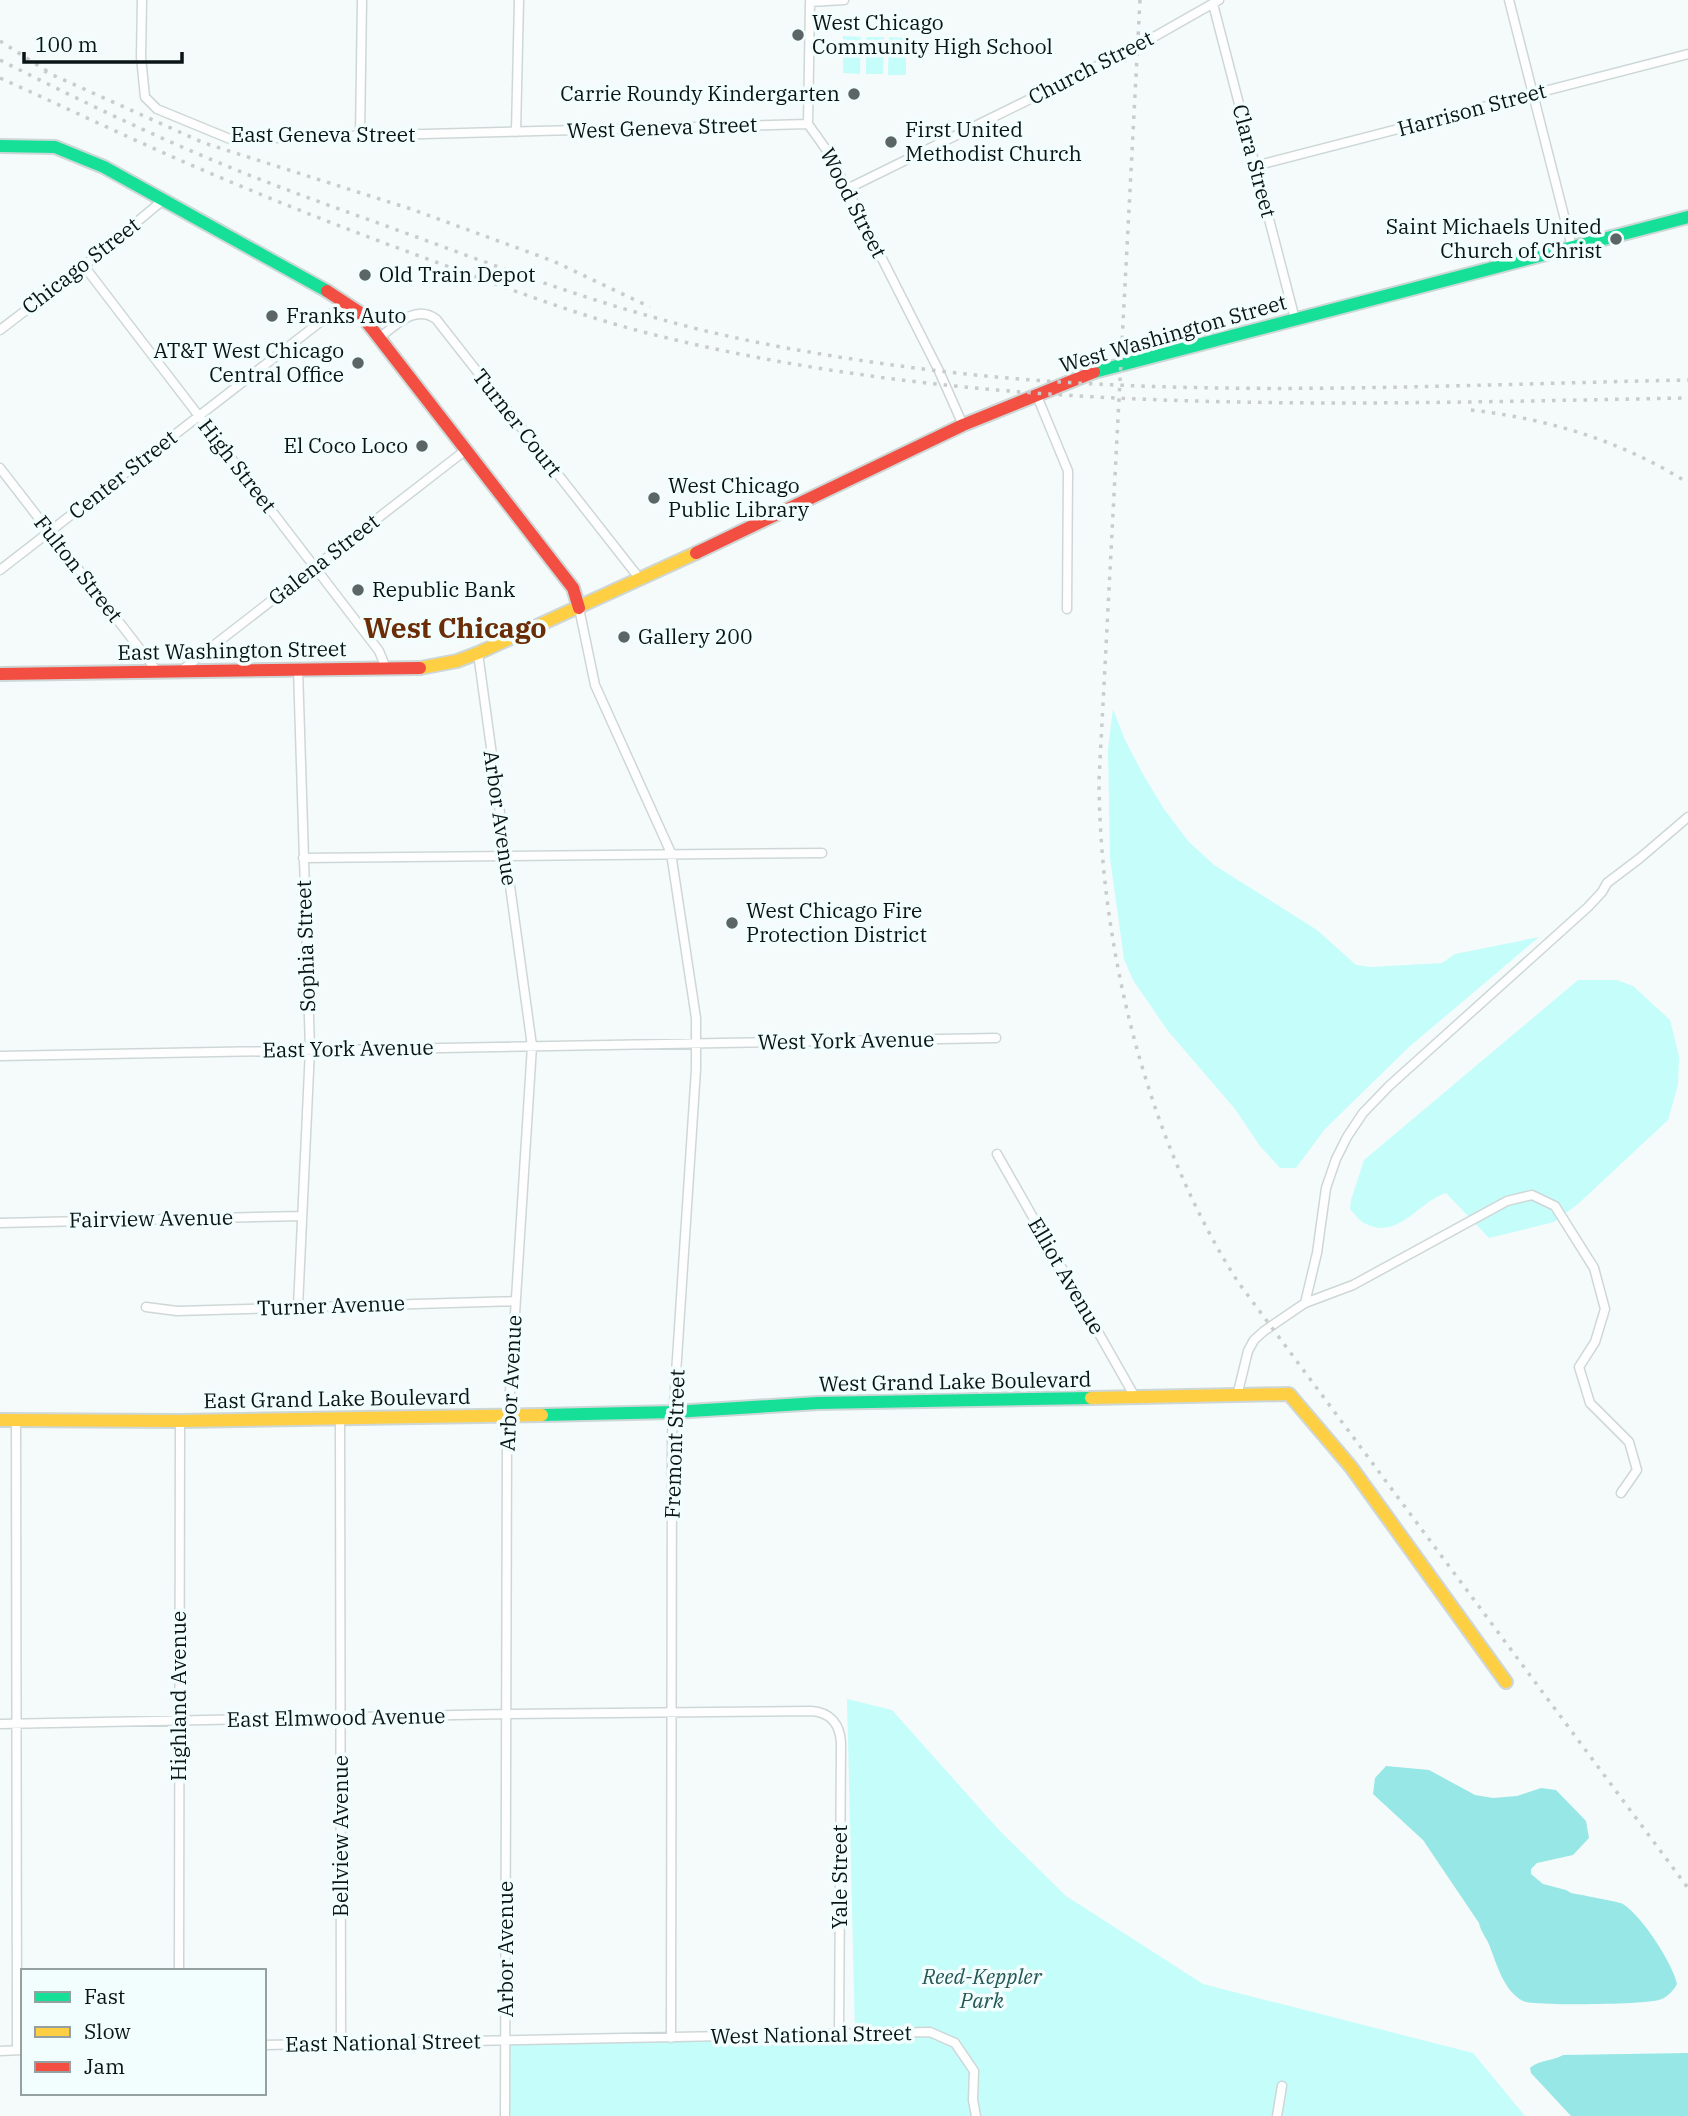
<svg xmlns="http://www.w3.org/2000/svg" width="1688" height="2116" viewBox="0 0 1688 2116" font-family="'IBM Plex Serif',serif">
  <rect width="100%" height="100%" fill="#f5fbfb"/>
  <path fill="#c4fdfa" d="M 843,36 L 861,37 L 860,74 L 843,73 Z
    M 866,37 L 884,37 L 883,74 L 866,74 Z
    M 889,37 L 906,38 L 906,75 L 888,75 Z
    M 1113,709 L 1125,740 L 1144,776 L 1164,809 L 1188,841 L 1214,865 L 1317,930 L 1356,965 L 1371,967 L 1442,963 L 1455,954 L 1539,937 L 1409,1047 L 1325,1129 L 1296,1168 L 1280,1168 L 1260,1146 L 1235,1109 L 1168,1031 L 1133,980 L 1124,959 L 1110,858 L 1108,749 Z
    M 1578,980 L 1617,980 L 1633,986 L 1670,1020 L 1679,1056 L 1678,1085 L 1668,1120 L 1578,1204 L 1554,1222 L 1489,1238 L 1446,1193 C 1418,1202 1399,1240 1366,1224 C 1360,1222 1355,1214 1350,1209 L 1351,1200 L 1364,1160 Z
    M 847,1699 L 892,1710 L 999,1830 L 1066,1896 L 1203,1984 L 1473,2053 L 1525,2116 L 506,2116 L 506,2040 L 855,2034 Z"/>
  <path fill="#96e7e5" d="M 1386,1766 L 1429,1770 L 1475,1795 L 1493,1798 L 1517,1796 L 1541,1788 L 1556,1790 L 1586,1821 L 1589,1838 L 1573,1855 L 1537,1863 L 1531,1869 L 1531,1874 L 1543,1884 L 1566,1890 L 1571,1893 C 1576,1894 1620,1902 1623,1904 C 1642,1916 1673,1964 1677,1984 C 1674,1990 1668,1996 1662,1999 C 1650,2005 1533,2006 1523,2001 C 1504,1991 1497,1965 1490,1947 C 1487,1938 1481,1933 1479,1923 L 1423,1840 L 1373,1794 L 1375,1778 Z
    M 1688,2053 L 1688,2116 L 1571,2116 L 1531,2073 L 1530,2068 C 1538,2060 1553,2061 1563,2055 Z"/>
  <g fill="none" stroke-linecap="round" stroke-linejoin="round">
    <defs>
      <path id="street" d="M 142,0 L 141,57 L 145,97 L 157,109 L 230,139 L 808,124
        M 844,0 L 810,2 L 808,124 L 828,152 L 939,371 L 963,425
        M 1509,0 L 1572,247
        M 1213,4 L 1295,319
        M 516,132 L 519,0
        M 360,136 L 362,0
        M 1255,166 L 1688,54
        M 847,189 L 1138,46 L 1219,0
        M 84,266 L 379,651 L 386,668
        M 0,330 L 84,266 L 162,201
        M 379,338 C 396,325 415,304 436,319 L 640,579
        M 1037,396 L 1068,471 L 1067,609
        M 0,468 L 157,671
        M 0,570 L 346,302
        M 579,608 L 595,685 L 671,853 L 696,1018 L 696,1069 L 672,1435 L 671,2038
        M 478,653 L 532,1046 L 507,1440 L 505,2116
        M 298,669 L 310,1049 L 298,1307
        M 182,670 L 467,449
        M 303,858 L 822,853
        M 0,1056 L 996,1038
        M 997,1154 L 1135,1397
        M 0,1223 L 302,1216
        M 1305,1303 L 1317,1253 L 1326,1188 L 1336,1159 L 1347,1137 L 1363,1113 L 1389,1086 L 1588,907 L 1602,892 L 1607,883 L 1640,858 L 1688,817
        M 146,1307 L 177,1311 L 515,1301
        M 1237,1396 L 1248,1351 L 1254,1340 L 1264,1331 L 1305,1303 L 1353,1285 L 1507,1201 L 1532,1195 L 1555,1206 L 1594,1268 L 1605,1309 L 1595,1342 L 1579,1367 L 1590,1403 L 1629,1442 L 1637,1470 L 1621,1493
        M 340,1418 L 341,2044
        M 16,1420 L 17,2050
        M 0,1724 L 507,1714 L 811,1711 C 830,1712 840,1724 841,1743 L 839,2035
        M 179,1971 L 180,1421
        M 264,2045 L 930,2032 L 955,2043 L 974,2071 L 973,2100 L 976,2116
        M 0,2051 L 23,2050
        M 1277,2116 L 1282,2086"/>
      <path id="fast" d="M 0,146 L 55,147 L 104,167 L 327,291
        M 1094,372 L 1688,217
        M 542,1415 L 674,1412 L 818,1403 L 1091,1398"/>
      <path id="slow" d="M 420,668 L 457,661 L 478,653 L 696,553
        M 1091,1398 L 1289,1394 L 1351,1467 L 1506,1682
        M 0,1420 L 180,1421 L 542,1415"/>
      <path id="jam" d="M 327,291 L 359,312 L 573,588 L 579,608
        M 696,553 L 963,425 L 1094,372
        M 0,674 L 420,668"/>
    </defs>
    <use href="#street" stroke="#ced7d7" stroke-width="11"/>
    <use href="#fast" stroke="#ced7d7" stroke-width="16"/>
    <use href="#slow" stroke="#ced7d7" stroke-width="16"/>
    <use href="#jam" stroke="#ced7d7" stroke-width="16"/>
    <use href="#street" stroke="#fefefe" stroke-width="8"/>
    <use href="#fast" stroke="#16e098" stroke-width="12"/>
    <use href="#slow" stroke="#ffcf43" stroke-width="12"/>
    <use href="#jam" stroke="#f24e42" stroke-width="12"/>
    <path stroke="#cacccc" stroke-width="3.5" stroke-dasharray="3.5 7" stroke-linecap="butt" d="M 1140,0 L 1099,780 C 1100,948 1147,1140 1238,1282 L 1688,1888
      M 0,41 L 53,75
      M 0,60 C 73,97 147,133 222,164 C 284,190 348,212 411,235 C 493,265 575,296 660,319 C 738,341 820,355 900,366 C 1161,402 1426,385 1688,380
      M 44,71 L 204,143 L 411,209 L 553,261 L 650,307
      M 0,78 C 82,115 164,155 248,189 C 312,216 378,241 444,265 C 512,290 580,316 651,334 C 990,419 1342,404 1688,398
      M 1471,410 C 1549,419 1622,441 1688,483"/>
  </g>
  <g fill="#5c6565" stroke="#f2fefd" stroke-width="2.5">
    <circle cx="798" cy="35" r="7"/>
    <circle cx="854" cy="94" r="7"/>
    <circle cx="891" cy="142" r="7"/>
    <circle cx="1616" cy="239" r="7"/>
    <circle cx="365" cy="275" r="7"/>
    <circle cx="272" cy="316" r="7"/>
    <circle cx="358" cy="363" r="7"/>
    <circle cx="422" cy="446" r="7"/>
    <circle cx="654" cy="498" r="7"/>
    <circle cx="358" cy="590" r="7"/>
    <circle cx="624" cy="637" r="7"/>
    <circle cx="732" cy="923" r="7"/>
  </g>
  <g text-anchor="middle" stroke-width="7" stroke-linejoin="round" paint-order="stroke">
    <g font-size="21" fill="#091414" stroke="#f2fefd" text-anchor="start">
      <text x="812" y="30">West Chicago<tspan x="812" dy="24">Community High School</tspan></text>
      <text x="840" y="101" text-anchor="end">Carrie Roundy Kindergarten</text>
      <text x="905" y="137">First United<tspan x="905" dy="24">Methodist Church</tspan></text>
      <text x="1602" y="234" text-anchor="end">Saint Michaels United<tspan x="1602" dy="24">Church of Christ</tspan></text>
      <text x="379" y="282">Old Train Depot</text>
      <text x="286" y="323">Franks Auto</text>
      <text x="344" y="358" text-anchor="end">AT&amp;T West Chicago<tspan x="344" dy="24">Central Office</tspan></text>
      <text x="408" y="453" text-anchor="end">El Coco Loco</text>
      <text x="668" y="493">West Chicago<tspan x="668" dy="24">Public Library</tspan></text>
      <text x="372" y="597">Republic Bank</text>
      <text x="638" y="644">Gallery 200</text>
      <text x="746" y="918">West Chicago Fire<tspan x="746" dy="24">Protection District</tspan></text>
    </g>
    <g font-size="21" fill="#091414" stroke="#f2fefd">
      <text transform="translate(1091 68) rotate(-27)" y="7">Church Street</text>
      <text transform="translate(1472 110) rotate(-15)" y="7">Harrison Street</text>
      <text transform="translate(662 128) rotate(-2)" y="7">West Geneva Street</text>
      <text x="323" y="142">East Geneva Street</text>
      <text transform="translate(1254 161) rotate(75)" y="7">Clara Street</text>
      <text transform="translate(853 203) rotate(63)" y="7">Wood Street</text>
      <text transform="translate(81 266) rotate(-38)" y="7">Chicago Street</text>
      <text transform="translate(1173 334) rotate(-16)" y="7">West Washington Street</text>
      <text transform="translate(517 423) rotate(52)" y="7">Turner Court</text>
      <text transform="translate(237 466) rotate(52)" y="7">High Street</text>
      <text transform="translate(123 475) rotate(-38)" y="7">Center Street</text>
      <text transform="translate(324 560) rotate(-38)" y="7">Galena Street</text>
      <text transform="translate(78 569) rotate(52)" y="7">Fulton Street</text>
      <text transform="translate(232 651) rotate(-1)" y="7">East Washington Street</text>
      <text transform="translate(500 818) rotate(82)" y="7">Arbor Avenue</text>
      <text transform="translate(306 946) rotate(-92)" y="7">Sophia Street</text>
      <text transform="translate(846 1041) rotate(-1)" y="7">West York Avenue</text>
      <text transform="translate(348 1049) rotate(-1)" y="7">East York Avenue</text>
      <text transform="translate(151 1219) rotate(-1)" y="7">Fairview Avenue</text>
      <text transform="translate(1066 1276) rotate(60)" y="7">Elliot Avenue</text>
      <text transform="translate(331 1306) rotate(-2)" y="7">Turner Avenue</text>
      <text transform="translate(955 1382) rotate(-1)" y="7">West Grand Lake Boulevard</text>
      <text transform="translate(511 1383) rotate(-87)" y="7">Arbor Avenue</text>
      <text transform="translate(337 1399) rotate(-1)" y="7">East Grand Lake Boulevard</text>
      <text transform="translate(675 1444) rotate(-88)" y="7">Fremont Street</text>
      <text transform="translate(179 1696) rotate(-90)" y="7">Highland Avenue</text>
      <text transform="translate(336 1718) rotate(-1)" y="7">East Elmwood Avenue</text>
      <text transform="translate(341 1836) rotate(-90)" y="7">Bellview Avenue</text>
      <text transform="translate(840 1877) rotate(-90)" y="7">Yale Street</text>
      <text transform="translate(506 1949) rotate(-90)" y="7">Arbor Avenue</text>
      <text transform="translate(811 2035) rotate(-1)" y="7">West National Street</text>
      <text transform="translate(383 2043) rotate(-1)" y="7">East National Street</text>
    </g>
    <g font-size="21" font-style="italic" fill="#245654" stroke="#f2fefd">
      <text x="982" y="1984">Reed-Keppler<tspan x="982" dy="24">Park</tspan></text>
    </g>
    <g font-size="28" font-weight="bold" fill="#6b2d07" stroke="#f2fefd">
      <text x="455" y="638">West Chicago</text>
    </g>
  </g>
  <rect x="21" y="1969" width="245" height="126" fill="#f2fefd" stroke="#95a0a0" stroke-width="2"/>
  <rect x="35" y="1992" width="35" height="10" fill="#16e098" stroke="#95a0a0" stroke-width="2"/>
  <text x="84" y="2004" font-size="21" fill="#091414">Fast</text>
  <rect x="35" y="2027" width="35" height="10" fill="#ffcf43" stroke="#95a0a0" stroke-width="2"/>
  <text x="84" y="2039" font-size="21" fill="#091414">Slow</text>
  <rect x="35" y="2062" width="35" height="10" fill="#f24e42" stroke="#95a0a0" stroke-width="2"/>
  <text x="84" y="2074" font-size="21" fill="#091414">Jam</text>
  <path d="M24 52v10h158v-10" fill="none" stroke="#091414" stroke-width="3.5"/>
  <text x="35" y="52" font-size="21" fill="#091414" stroke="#f2fefd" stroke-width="5" paint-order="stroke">100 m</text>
</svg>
